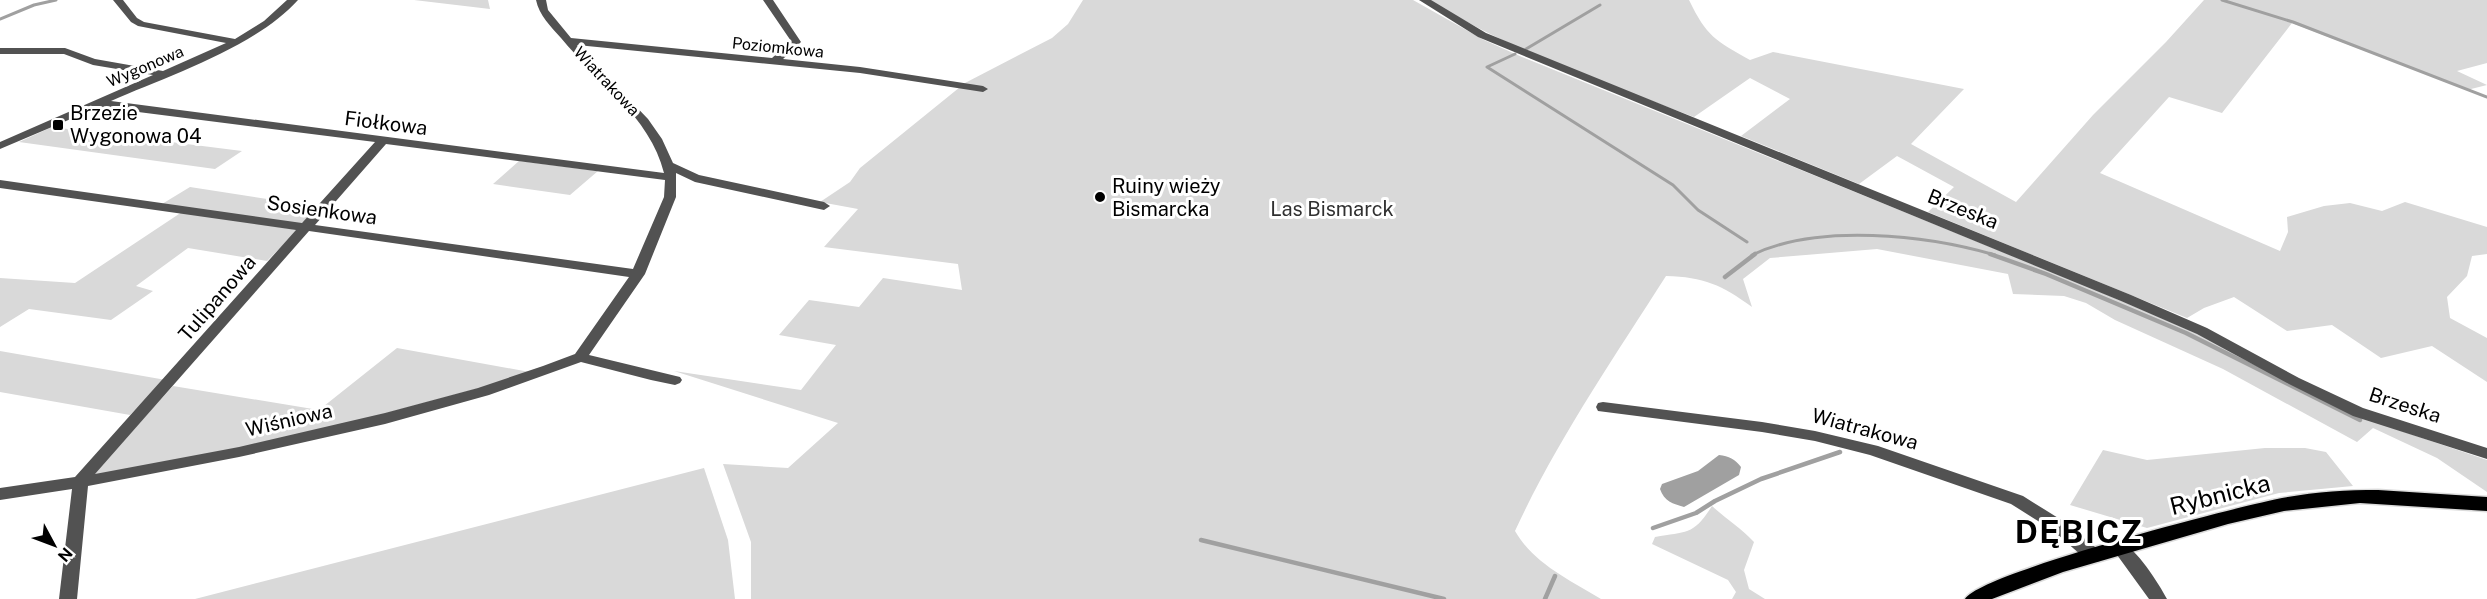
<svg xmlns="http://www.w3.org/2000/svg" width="2487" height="599" viewBox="0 0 2487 599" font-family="'Public Sans',sans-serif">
  <rect width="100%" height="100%" fill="#fff"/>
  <path fill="#d9d9d9" d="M 414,0 L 488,0 L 490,9 Z
    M 1083,0 L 1413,0 L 1484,40 L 1522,57 L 2084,285 L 2201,335 L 2278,379 L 2360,417 L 2487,460 L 2487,492 L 2437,458 L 2373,428 L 2357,442 L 2223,369 L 2115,320 L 2086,303 L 2064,296 L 2013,294 L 2008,274 L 1877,249 L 1770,258 L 1743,279 L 1752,307 C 1722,285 1704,277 1666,276 C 1613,359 1556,442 1515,531 C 1534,564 1570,580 1601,599 L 751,599 L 751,542 L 723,464 L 788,468 L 838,423 L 674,371 L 801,390 L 836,345 L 779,335 L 809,300 L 859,307 L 883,278 L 962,290 L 958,264 L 824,247 L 858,209 L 820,202 L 850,182 L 860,168 L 965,83 L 1052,38 L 1068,24 Z
    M 1430,0 L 1689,0 C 1707,37 1715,40 1750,60 L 1773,52 L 1964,89 L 1911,144 L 2016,202 L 2093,115 L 2166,42 L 2204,0 L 2487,0 L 2487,63 L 2457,71 L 2487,85 L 2467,90 L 2292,23 L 2222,113 L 2169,97 L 2100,173 L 2280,251 L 2288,232 L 2287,217 L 2324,206 L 2350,203 L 2382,211 L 2405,202 L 2487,227 L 2487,254 L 2472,256 L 2467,276 L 2447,297 L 2450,318 L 2487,338 L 2487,382 L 2432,346 L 2381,358 L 2332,325 L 2287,331 L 2234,297 L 2204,308 L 2187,318 L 1928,212 L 1954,187 L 1897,156 L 1859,184 L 1741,136 L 1790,99 L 1750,78 L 1694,117 C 1605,82 1511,52 1430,0 Z
    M 52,127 L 242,151 L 215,169 L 19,142 Z
    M 519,161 L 598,171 L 570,195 L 493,184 Z
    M 190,187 L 319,207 L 301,224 L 162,204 Z
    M 182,212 L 298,230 L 267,261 L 188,248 L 136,286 L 153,291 L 111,320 L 29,309 L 0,327 L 0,278 L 75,283 Z
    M 397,348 L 535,373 L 290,439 L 90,477 L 173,386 L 319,410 Z
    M 0,351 L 166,380 L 130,415 L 0,392 Z
    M 2265,448 L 2305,448 L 2326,452 L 2353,486 L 2279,493 L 2147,528 L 2070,505 L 2103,450 L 2147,460 Z
    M 704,468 L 728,540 L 735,599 L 195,599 Z
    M 1712,506 C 1726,519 1741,528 1754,542 L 1744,570 L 1749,589 L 1765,599 L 1732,599 L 1736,592 L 1728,580 L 1652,544 L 1655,537 C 1687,531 1693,536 1712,506 Z"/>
  <path fill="#a0a0a0" d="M 1719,455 C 1729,456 1735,459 1741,467 L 1739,475 L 1684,507 C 1673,504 1664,501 1660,489 L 1662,484 L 1698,471 Z"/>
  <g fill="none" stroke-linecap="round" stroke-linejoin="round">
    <path stroke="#a0a0a0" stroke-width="3" d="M 2222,0 L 2293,22 L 2487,97
      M 0,19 L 34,5 L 56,0
      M 1526,49 L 1600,5
      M 1515,54 L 1487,67 L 1673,185 L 1698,210 L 1747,242
      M 1752,255 C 1818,223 1927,235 1995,255"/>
    <path stroke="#a0a0a0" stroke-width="4.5" d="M 1990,254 L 2046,274 L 2186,333 L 2360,420
      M 1725,277 L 1755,254
      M 1653,528 L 1696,513 L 1715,501 L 1761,479 L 1840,452
      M 1201,540 L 1444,599
      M 1545,599 L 1555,576"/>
    <defs>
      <path id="major" d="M 2378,490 L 2487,497 L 2487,511 L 2360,503 L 2284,511 L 2228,524 L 2063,572 L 1992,599 L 1965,599 C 1979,573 2240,506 2282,498 C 2314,492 2346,490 2378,490 Z"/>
    </defs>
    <use href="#major" stroke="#dbdbdb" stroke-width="3"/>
    <path fill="#525252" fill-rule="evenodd" d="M 113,0 L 123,0 L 137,18 L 144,22 L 235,39 L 264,21 L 287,0 L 298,0 C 256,47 168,76 111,101 L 664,173 C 650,116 596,81 561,38 C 551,27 539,15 536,0 L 546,0 L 548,10 L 571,38 L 772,58 L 791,41 L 763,0 L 773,0 L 801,42 L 783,59 L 860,67 L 983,86 L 988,89 L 983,92 L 860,73 L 577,45 L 648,119 L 662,139 L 673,163 L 699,175 L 824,202 L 830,206 L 824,210 L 695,182 L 676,173 L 676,197 L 645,274 L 589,355 L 680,377 L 682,380 L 680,383 L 675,385 L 651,380 L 581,362 L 489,395 L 385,424 L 239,457 L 88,486 L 77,599 L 59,599 L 72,489 L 0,500 L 0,488 L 75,477 L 296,230 L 0,188 L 0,180 L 302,223 L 375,142 L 99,107 L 0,149 L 0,142 L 153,75 L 93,65 L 64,54 L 0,54 L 0,48 L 65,48 L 95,59 L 163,71 L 226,43 L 138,26 L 131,22 ZM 386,144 L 665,180 L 664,197 L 633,269 L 315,225 ZM 309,231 L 629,277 L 575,354 L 543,366 L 478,388 L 385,413 L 239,447 L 95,474 Z
      M 1419,0 L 1431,0 L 1486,33 L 2131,295 L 2207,328 L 2299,378 L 2363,408 L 2487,448 L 2487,459 L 2353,416 L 2289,384 L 2197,334 L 2121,301 L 1478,37 Z
      M 1603,402 L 1762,422 L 1815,431 L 1878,446 L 2023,496 L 2063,521 L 2100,551 L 2102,556 L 2100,561 L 2094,562 L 2088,561 L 2051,529 L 2011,504 L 1870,455 L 1815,441 L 1762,432 L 1598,411 L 1596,407 L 1598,403 Z
      M 2120,542 C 2136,547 2159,584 2167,599 L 2149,599 L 2112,548 L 2114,544 Z"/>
    <use href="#major" fill="#000" fill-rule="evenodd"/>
  </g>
  <g fill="#000" stroke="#fff" stroke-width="2">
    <rect x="52" y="119" width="12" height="12" rx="3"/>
    <circle cx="1100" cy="197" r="6"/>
  </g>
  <g text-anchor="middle" stroke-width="6" stroke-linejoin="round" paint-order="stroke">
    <g font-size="16" fill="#000" stroke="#fff">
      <text transform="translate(778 47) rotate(6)" y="6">Poziomkowa</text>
      <text transform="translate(145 66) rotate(-23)" y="6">Wygonowa</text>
      <text transform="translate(607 81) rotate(47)" y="6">Wiatrakowa</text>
    </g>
    <g font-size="20" fill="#000" stroke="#fff" text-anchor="start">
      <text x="70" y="120">Brzezie<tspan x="70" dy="23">Wygonowa 04</tspan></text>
      <text x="1112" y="193">Ruiny wieży<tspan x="1112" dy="23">Bismarcka</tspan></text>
    </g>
    <g font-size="20" fill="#000" stroke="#fff">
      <text transform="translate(386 123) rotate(7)" y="7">Fiołkowa</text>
      <text transform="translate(1963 209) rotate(22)" y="7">Brzeska</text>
      <text transform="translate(322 210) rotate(8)" y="7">Sosienkowa</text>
      <text transform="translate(217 298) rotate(-49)" y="7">Tulipanowa</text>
      <text transform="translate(2405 405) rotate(18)" y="7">Brzeska</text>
      <text transform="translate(289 420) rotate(-13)" y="7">Wiśniowa</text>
      <text transform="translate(1865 429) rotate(15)" y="7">Wiatrakowa</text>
    </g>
    <g font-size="20" fill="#303030" stroke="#fff">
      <text x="1332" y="216">Las Bismarck</text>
    </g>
    <g font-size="24" fill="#000" stroke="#fff">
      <text transform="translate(2220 495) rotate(-14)" y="8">Rybnicka</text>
    </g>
    <g font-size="32" font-weight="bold" letter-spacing="1.5" fill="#000" stroke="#fff">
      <text x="2079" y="543">DĘBICZ</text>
    </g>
  </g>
  <g transform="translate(54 545) rotate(131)" stroke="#ffffff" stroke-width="4.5" paint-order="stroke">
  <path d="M0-4.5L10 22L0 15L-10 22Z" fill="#000000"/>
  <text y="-9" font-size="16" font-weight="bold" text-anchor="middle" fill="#000000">N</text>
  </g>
</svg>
